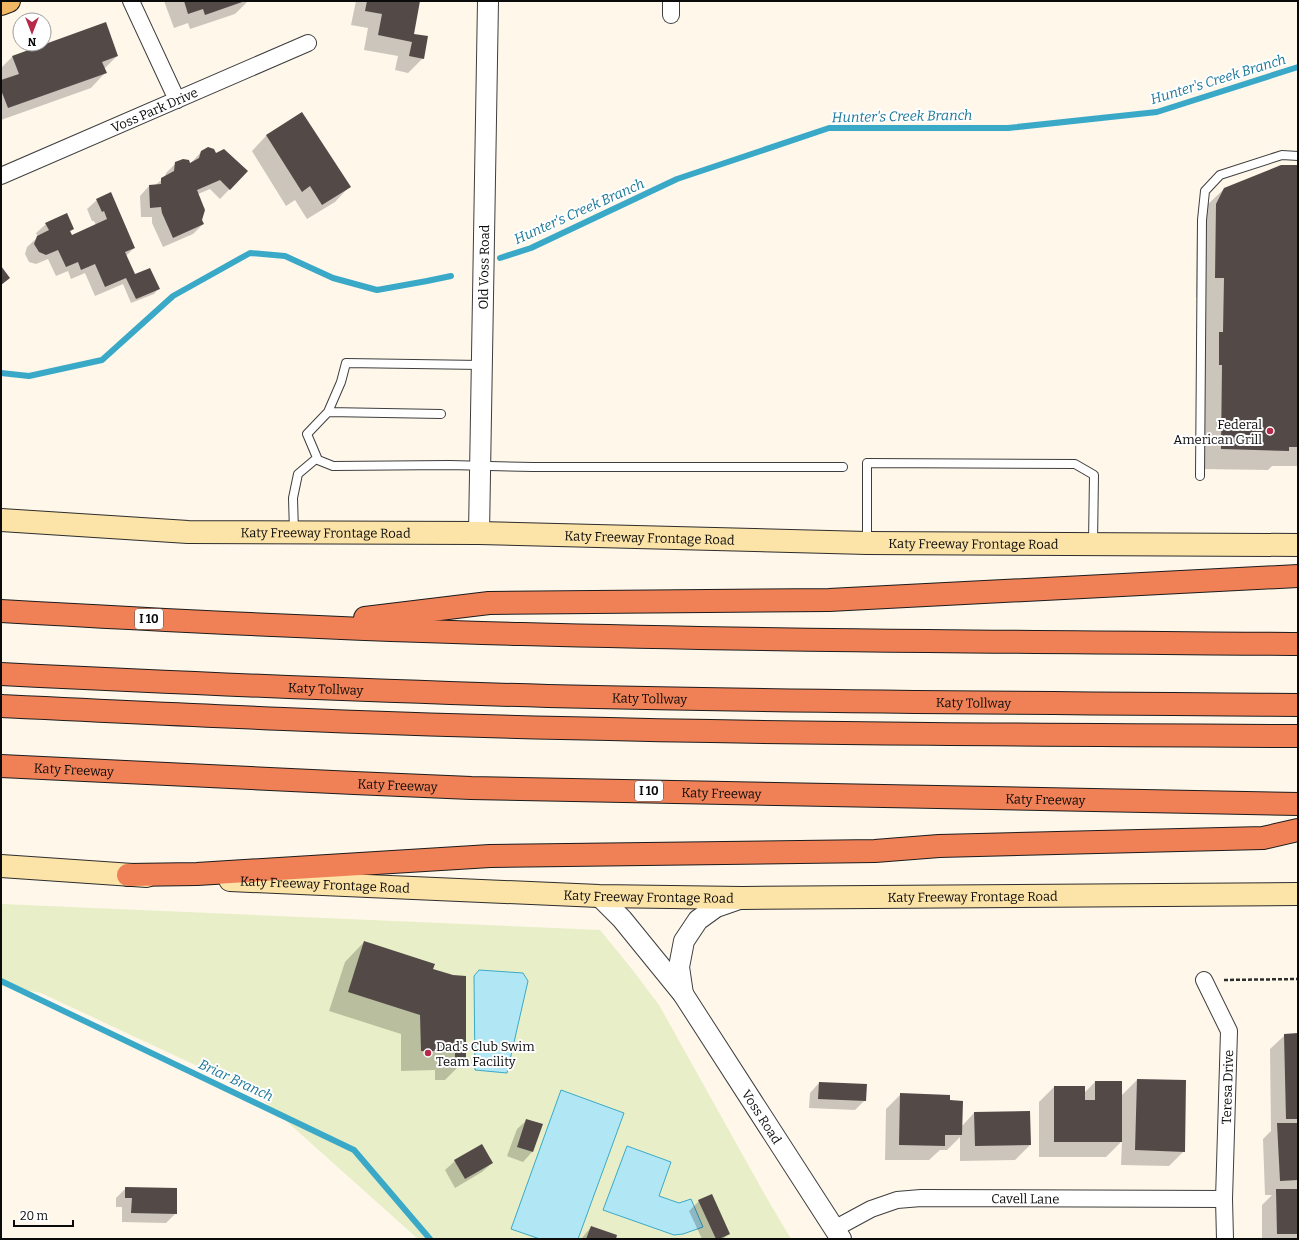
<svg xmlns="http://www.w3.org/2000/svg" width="1299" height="1240" viewBox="0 0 1299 1240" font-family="Bitter,serif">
  <rect width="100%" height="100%" fill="#fef7ea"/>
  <path fill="#e8eec7" d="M 1,904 L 600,930 L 631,968 L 659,1005 L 765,1195 L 791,1239 L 418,1239 L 255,1093 L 41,993 L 1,986 Z"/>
  <path fill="#b1e7f4" stroke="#3aa9c8" d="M 479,970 L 523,973 L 528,981 L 507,1073 L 475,1070 L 474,976 Z
    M 561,1090 L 624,1113 L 578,1239 L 540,1239 L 511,1229 Z
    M 627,1146 L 671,1162 L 659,1196 L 679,1203 L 691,1199 L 703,1227 L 683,1234 L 674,1235 L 603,1210 Z"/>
  <path fill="#0003" d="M 164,1 L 248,1 L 235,14 L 190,29 L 188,23 L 174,28 Z
    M 356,1 L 419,1 L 412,35 L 423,58 L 408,73 L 395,70 L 398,56 L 364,50 L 368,28 L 351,25 Z
    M 105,24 L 117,56 L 104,69 L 105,73 L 91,88 L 1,120 L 1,68 L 12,57 Z
    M 302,113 L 349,187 L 335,202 L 307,219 L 295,200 L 286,206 L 252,151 L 266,136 Z
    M 202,151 L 216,154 L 247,171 L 220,199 L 210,189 L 198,194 L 201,220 L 203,224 L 193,234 L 163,247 L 152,223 L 152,217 L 141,217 L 140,196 L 149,186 L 154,186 L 165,177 L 166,173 L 176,163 L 190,164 Z
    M 1298,166 L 1298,466 L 1272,466 L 1268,470 L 1202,469 L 1205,298 L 1196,297 L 1197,225 L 1204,208 L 1224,189 Z
    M 97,200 L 134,248 L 126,256 L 133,274 L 158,289 L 154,294 L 131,303 L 123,284 L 95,296 L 85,273 L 71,279 L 68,271 L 56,276 L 48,259 L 36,264 L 29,262 L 25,254 L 27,247 L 38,237 L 36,233 L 46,224 L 73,229 L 69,232 L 71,236 L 96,225 L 94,221 L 92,221 L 87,209 Z
    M 364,942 L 432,970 L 465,1060 L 445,1080 L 435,1080 L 435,1070 L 401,1071 L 401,1034 L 329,1011 L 345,962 Z
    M 1298,1034 L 1298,1239 L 1262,1239 L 1262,1205 L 1272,1195 L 1265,1195 L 1263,1139 L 1271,1131 L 1270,1049 L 1285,1035 Z
    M 1137,1080 L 1184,1151 L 1169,1166 L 1121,1165 L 1122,1141 L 1106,1157 L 1039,1157 L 1039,1102 L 1054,1087 L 1084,1087 L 1084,1093 L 1095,1082 L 1121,1096 Z
    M 819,1083 L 865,1100 L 855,1110 L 809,1108 L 810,1093 Z
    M 901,1094 L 962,1126 L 974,1113 L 1030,1145 L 1015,1160 L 960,1161 L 960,1137 L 947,1150 L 940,1150 L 929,1160 L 885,1160 L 886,1109 Z
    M 527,1120 L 542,1124 L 532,1152 L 523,1162 L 507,1156 L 517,1129 Z
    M 455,1161 L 492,1163 L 482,1172 L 455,1188 L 445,1170 Z
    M 126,1188 L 176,1213 L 166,1223 L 122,1222 L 122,1207 L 116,1207 L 116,1198 Z
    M 699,1201 L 729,1234 L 723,1239 L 702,1239 L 689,1211 Z
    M 591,1227 L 615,1239 L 581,1239 Z"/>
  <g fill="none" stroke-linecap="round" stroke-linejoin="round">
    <path stroke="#3aa9c8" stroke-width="6" d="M 500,258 L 531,248 L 677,179 L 829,128 L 1008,128 L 1157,112 L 1298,67
      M 1,373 L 29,376 L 102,360 L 173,296 L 250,253 L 285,256 L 333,278 L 377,290 L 427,281 L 451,276
      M 1,981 L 354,1150 L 430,1239"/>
  </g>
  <path fill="#534a48" d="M 184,1 L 245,1 L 205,15 L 203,9 L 188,14 Z
    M 367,1 L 420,1 L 414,34 L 428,36 L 424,59 L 409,56 L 412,42 L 378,35 L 382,14 L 365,11 Z
    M 106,22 L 118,56 L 102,62 L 107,73 L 8,108 L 1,90 L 1,80 L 19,74 L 12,56 Z
    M 302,112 L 351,187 L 322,205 L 310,186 L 302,192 L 266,135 Z
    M 208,147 L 214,149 L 216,153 L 224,149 L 248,171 L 230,190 L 220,180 L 197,190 L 205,210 L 202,220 L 204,224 L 173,238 L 162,213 L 161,207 L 150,208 L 149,185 L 161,184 L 161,178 L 174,171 L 175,162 L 183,159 L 189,160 L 190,163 L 199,158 L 201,151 Z
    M 1281,165 L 1298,165 L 1298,447 L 1289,447 L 1289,451 L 1221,449 L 1222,365 L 1219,365 L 1219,332 L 1223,332 L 1224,278 L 1215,278 L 1216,204 L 1224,188 Z
    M 111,192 L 135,248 L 125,252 L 135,274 L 150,268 L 160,289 L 136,299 L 126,278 L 105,287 L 95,264 L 81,270 L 78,262 L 66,267 L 58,250 L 46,255 L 39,252 L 34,244 L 37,236 L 49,230 L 45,223 L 67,213 L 74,229 L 70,231 L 72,235 L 107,219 L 104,211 L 102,212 L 96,199 Z
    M 1,266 L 10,278 L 1,285 Z
    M 364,941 L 435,964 L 433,969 L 453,975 L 466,976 L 466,1060 L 455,1060 L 455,1051 L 421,1051 L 420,1015 L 348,992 Z
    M 1298,1033 L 1298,1119 L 1286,1119 L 1284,1034 Z
    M 1137,1079 L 1186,1080 L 1185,1152 L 1135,1150 Z
    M 1095,1081 L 1122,1081 L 1122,1142 L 1054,1142 L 1054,1086 L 1085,1086 L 1085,1100 L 1095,1100 Z
    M 819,1082 L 867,1084 L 866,1101 L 818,1099 Z
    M 900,1093 L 950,1095 L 950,1100 L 963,1101 L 962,1135 L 945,1135 L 945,1146 L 899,1145 Z
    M 1030,1111 L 1031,1145 L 975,1146 L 974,1112 Z
    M 526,1119 L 543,1124 L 533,1152 L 517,1147 Z
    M 1277,1123 L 1298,1123 L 1298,1180 L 1280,1181 Z
    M 482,1144 L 493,1163 L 465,1179 L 454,1160 Z
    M 125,1187 L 177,1188 L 177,1214 L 131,1213 L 132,1198 L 125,1198 Z
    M 1276,1189 L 1298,1189 L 1298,1234 L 1277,1234 Z
    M 712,1194 L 730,1234 L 719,1239 L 716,1239 L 698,1200 Z
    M 591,1226 L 617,1235 L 616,1239 L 586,1239 Z"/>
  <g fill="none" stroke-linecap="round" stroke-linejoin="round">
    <defs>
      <path id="service" d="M 481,365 L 346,363 L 341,382 L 328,412 L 307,434 L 318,460 L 333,466 L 449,465 L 533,467 L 843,467
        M 328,412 L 441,414
        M 1200,476 L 1202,220 L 1205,191 L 1220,175 L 1282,155 L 1298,156
        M 294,532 L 293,498 L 298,474 L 317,458
        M 867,543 L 867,463 L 1075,464 L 1094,475 L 1093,543"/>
      <g id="minor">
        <path d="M 131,1 L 177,100"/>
        <path d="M 671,1 L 671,15"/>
        <path id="s1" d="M 1,176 L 308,43"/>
        <path d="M 1204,980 L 1229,1031 L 1224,1199 L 1225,1239"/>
        <path id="s2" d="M 834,1229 L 871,1209 L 897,1200 L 921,1198 L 1224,1199"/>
      </g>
      <g id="tertiary">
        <path id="s3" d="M 479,533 L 488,1"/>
        <path id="s4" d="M 599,896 L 622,919 L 683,994 L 841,1239"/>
        <path d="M 683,994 L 679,967 L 684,941 L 698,920 L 716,907 L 739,899"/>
      </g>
      <g id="secondary">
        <path id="s5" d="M 1,520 L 188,532 L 479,533 L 867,543 L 1298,545"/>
        <path d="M 1,866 L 147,876"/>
        <path id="s6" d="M 230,880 L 599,896 L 742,898 L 1298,894"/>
      </g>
      <path id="primary" d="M 1,4 L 9,1"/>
      <g id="motorway">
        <path d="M 1,611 C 175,621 348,630 522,634 C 781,641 1039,642 1298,644"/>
        <path d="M 365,618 L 489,603 L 829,600 L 1298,576"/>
        <path id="s7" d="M 1,674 C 183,683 366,691 548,696 C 798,702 1048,703 1298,705"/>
        <path d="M 1,706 C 188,715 374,724 561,728 C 807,734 1052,735 1298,736"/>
        <path id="s8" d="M 1,766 L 354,783 L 471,788 L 1298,804"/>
        <path d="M 128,875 L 197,874 L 490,856 L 875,851 L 939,846 L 1263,838 L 1298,830"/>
      </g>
    </defs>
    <use href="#service" stroke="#3e3e3e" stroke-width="10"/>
    <use href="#minor" stroke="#3e3e3e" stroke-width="18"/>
    <use href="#tertiary" stroke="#3e3e3e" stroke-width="22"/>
    <use href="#secondary" stroke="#2d2d2d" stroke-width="24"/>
    <use href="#primary" stroke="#1c1c1c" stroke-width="24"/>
    <use href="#motorway" stroke="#1c1c1c" stroke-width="24"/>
    <path stroke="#2d2d2d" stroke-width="2.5" stroke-dasharray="4 2" stroke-linecap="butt" d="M 1224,980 L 1298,979"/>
    <use href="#service" stroke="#fff" stroke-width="8"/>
    <use href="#minor" stroke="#fff" stroke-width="16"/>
    <use href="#tertiary" stroke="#fff" stroke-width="20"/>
    <use href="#secondary" stroke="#fce3a7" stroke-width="22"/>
    <use href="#primary" stroke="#f4b764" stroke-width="22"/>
    <use href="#motorway" stroke="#f08157" stroke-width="22"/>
  </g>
  <g fill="#b62949" stroke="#fff" stroke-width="1.5">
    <circle cx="1270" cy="431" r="4"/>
    <circle cx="428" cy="1053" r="4"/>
  </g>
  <g text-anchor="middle" stroke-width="4" stroke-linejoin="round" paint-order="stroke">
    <g fill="#fff" stroke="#545454" stroke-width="1">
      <rect x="135" y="609" width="28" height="20" rx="3"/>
      <rect x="635" y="781" width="28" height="20" rx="3"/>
    </g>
    <g font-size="12" font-weight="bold" fill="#0b0b0b">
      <text x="149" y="623">I 10</text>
      <text x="649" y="795">I 10</text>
    </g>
    <g font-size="13" fill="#0b0b0b" stroke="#fff">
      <text dy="5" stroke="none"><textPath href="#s1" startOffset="167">Voss Park Drive</textPath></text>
      <text dy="5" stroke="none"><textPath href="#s3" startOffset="266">Old Voss Road</textPath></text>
      <text dy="5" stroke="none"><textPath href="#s5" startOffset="325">Katy Freeway Frontage Road</textPath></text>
      <text dy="5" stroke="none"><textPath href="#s5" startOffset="649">Katy Freeway Frontage Road</textPath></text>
      <text dy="5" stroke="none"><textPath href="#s5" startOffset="973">Katy Freeway Frontage Road</textPath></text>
      <text dy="5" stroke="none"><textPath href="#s7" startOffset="325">Katy Tollway</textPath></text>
      <text dy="5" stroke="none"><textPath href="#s7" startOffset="649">Katy Tollway</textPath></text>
      <text dy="5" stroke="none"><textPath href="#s7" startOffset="973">Katy Tollway</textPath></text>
      <text dy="5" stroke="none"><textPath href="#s8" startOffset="73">Katy Freeway</textPath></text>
      <text dy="5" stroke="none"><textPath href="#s8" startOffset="397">Katy Freeway</textPath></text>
      <text dy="5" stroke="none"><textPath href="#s8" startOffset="721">Katy Freeway</textPath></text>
      <text dy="5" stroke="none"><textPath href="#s8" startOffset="1045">Katy Freeway</textPath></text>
      <text dy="5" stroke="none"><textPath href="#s6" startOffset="95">Katy Freeway Frontage Road</textPath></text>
      <text dy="5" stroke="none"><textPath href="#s6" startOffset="419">Katy Freeway Frontage Road</textPath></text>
      <text dy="5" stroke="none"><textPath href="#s6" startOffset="743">Katy Freeway Frontage Road</textPath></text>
      <text transform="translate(1227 1087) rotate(-88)" y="5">Teresa Drive</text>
      <text dy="5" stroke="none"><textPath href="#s4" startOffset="275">Voss Road</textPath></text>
      <text dy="5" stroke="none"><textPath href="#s2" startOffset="198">Cavell Lane</textPath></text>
    </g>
    <g font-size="13" fill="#0b0b0b" stroke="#fff" text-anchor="end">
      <text x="1262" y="429">Federal<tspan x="1262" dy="15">American Grill</tspan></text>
      <text x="436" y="1051" text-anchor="start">Dad's Club Swim<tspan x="436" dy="15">Team Facility</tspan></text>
    </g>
    <g font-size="14" font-style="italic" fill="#1a7798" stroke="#fff">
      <text transform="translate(1218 79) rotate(-17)" y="5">Hunter's Creek Branch</text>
      <text transform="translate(902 116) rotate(-1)" y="5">Hunter's Creek Branch</text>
      <text transform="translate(579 211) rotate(-24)" y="5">Hunter's Creek Branch</text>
      <text transform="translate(236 1080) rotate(25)" y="5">Briar Branch</text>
    </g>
  </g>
  <rect width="1299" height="1240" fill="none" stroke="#0b0b0b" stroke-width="4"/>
  <g transform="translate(32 32) rotate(180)"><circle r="19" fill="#ffffff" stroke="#9d9d9d"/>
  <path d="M0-3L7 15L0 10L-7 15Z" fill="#b62949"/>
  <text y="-6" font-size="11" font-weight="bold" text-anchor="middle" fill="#0b0b0b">N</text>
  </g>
  <path d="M14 1220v6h59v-6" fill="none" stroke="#0b0b0b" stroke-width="2"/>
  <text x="20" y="1220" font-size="12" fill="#0b0b0b" stroke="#ffffff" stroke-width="3" paint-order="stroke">20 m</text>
</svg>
